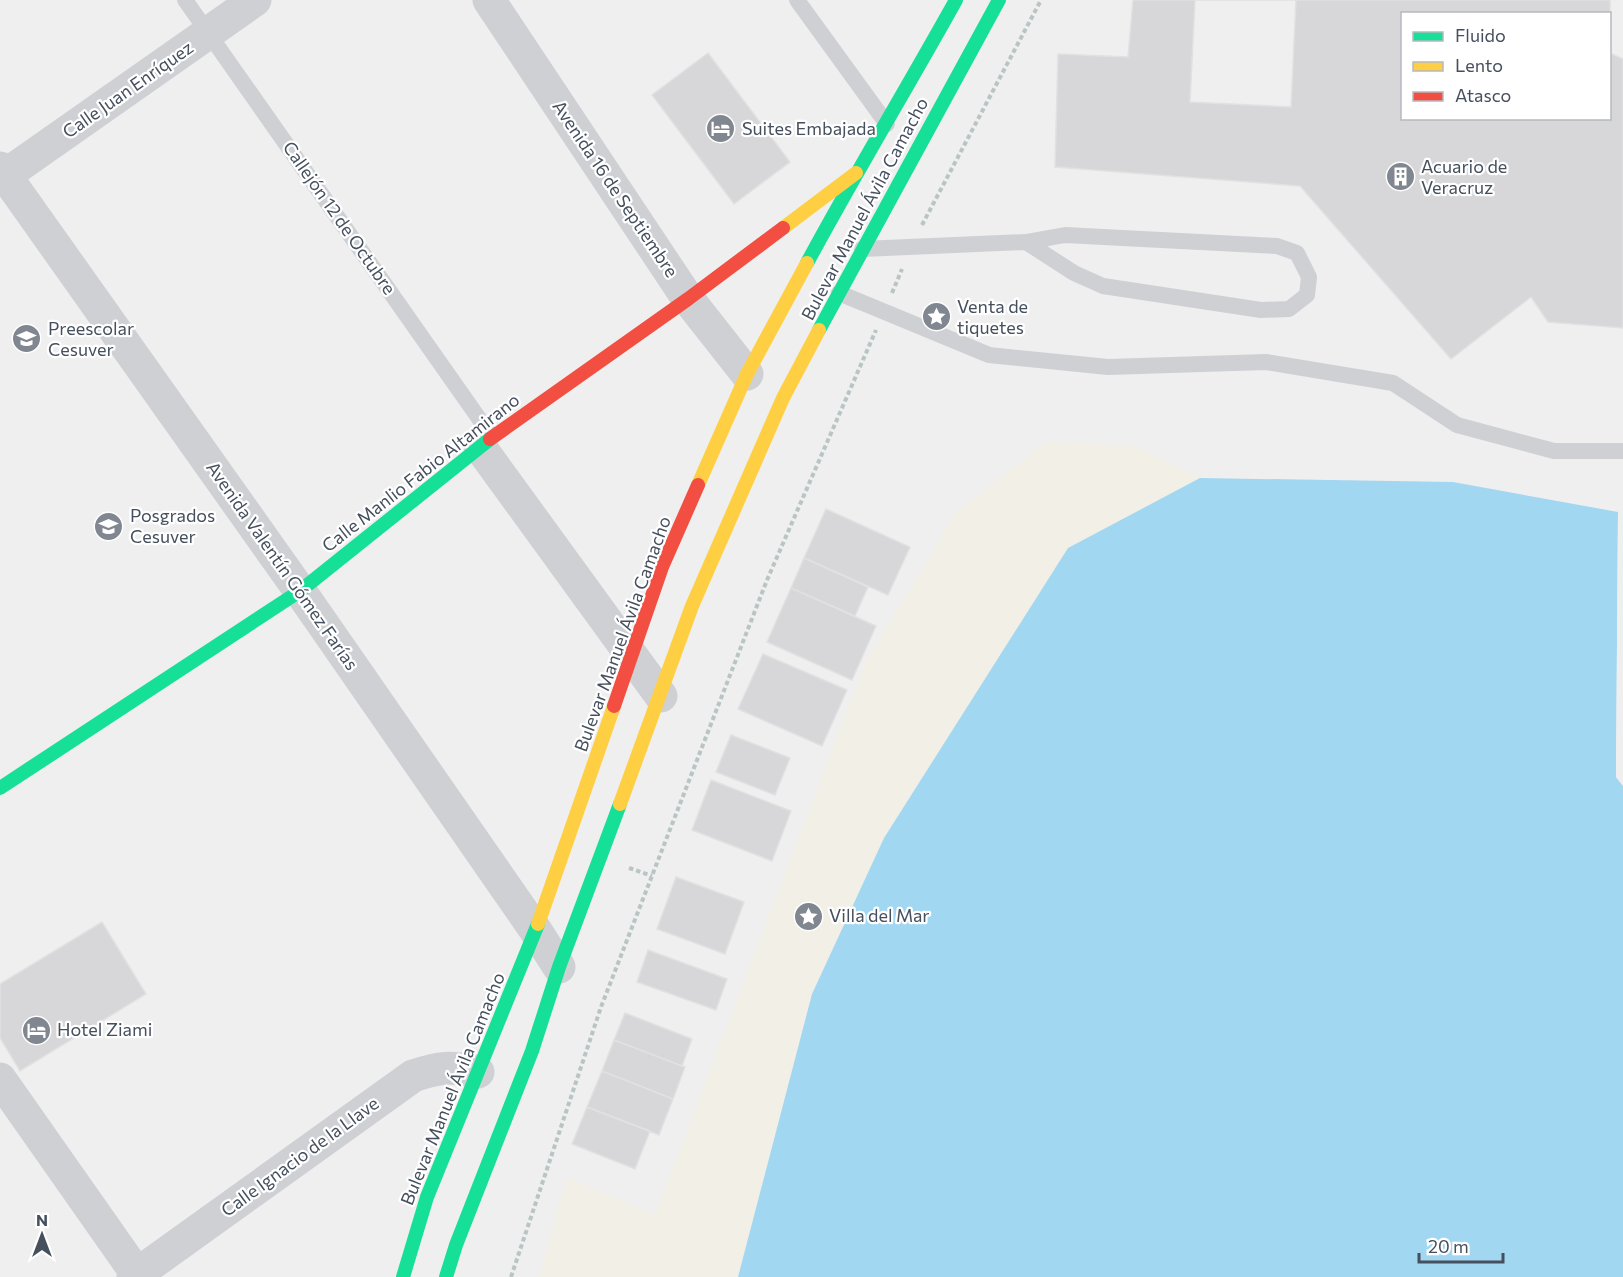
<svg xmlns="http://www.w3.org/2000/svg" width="1623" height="1277" viewBox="0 0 1623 1277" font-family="Commissioner,sans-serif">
  <rect width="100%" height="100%" fill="#f0efef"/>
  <path fill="#f2f0e6" d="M 1046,442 L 1135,446 L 1200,478 L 1068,548 L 884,838 L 812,994 L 738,1277 L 539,1277 L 567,1177 L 655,1215 L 865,663 L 956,513 Z"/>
  <path fill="#a2d7f2" d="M 1200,478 L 1453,482 L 1618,512 L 1616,777 L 1623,786 L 1623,1277 L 738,1277 L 812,994 L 884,838 L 1068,548 Z"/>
  <path fill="#f0efef" d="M 1618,512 L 1621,512 L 1619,776 L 1623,781 L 1623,786 L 1616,777 Z"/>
  <path fill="#d7d7d9" stroke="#e1e1e2" stroke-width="1.5" fill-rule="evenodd" d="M 1133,0 L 1610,0 L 1610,53 L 1623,59 L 1623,328 L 1548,322 L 1531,297 L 1451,359 L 1300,186 L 1055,167 L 1058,54 L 1128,57 ZM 1402,14 L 1610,14 L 1610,118 L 1402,118 Z
    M 1195,0 L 1296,0 L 1291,107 L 1190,102 Z
    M 708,53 L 790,162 L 734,204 L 652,95 Z
    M 826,509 L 910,547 L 888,595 L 804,558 Z
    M 804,558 L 868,587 L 855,616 L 791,588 Z
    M 791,588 L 876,626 L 852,680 L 767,642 Z
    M 763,654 L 847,690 L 822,746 L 738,709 Z
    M 731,735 L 790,758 L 775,795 L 716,772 Z
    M 711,780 L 791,811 L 772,861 L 692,830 Z
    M 676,877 L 744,902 L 725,954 L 657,929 Z
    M 102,922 L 146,994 L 20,1071 L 0,1038 L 0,984 Z
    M 648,950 L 727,979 L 716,1010 L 637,982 Z
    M 625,1013 L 692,1039 L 682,1066 L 614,1040 Z
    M 614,1040 L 685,1067 L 673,1099 L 602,1071 Z
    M 602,1071 L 673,1099 L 659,1135 L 587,1107 Z
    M 587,1107 L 650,1131 L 635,1169 L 572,1144 Z"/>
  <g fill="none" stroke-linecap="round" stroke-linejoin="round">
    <path stroke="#b8c5c4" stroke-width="4" stroke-dasharray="4.5 3" stroke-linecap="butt" d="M 922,225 L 1041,0
      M 892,293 L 902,269
      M 629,868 L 652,876
      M 511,1277 L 601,1007 L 767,580 L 876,330"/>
    <path stroke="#ced0d4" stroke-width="16" d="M 185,0 L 492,437
      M 797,0 L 887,124
      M 862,249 L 1026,242 L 1065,235 L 1277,246 L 1297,253 L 1309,277 L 1307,295 L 1289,309 L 1261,310 L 1103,286 L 1074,273 L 1026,242
      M 839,293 L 989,355 L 1108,367 L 1266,362 L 1393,383 L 1457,425 L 1554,451 L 1623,451"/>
    <path stroke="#ced0d4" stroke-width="33" d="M 489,0 L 688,299 L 747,374
      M 0,168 L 300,591 L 536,931 L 559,967
      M 0,179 L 255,0
      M 480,447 L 661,696
      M 0,1079 L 139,1277
      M 133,1277 L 413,1076 C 440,1067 450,1066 478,1072"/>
    <path stroke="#16e098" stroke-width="14" d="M 807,263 C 855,174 907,88 956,0
      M 819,330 L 999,0
      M 0,788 L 300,591 L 490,439
      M 403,1277 L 427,1197 L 538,924
      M 446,1277 L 456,1245 L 532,1051 L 559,967 L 620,804"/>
    <path stroke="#ffcf43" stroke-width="14" d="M 783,228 L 856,173
      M 698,485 L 747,374 L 807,263
      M 620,804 L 692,606 L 783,398 L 819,330
      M 538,924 L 614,706"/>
    <path stroke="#f24e42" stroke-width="14" d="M 490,439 L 688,299 L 783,228
      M 614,706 L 662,567 L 698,485"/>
  </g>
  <defs>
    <symbol id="hotel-disc" viewBox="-11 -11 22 22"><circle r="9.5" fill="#818791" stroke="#fff"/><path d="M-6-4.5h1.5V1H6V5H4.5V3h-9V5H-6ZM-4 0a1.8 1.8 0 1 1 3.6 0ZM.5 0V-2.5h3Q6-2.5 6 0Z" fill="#fff"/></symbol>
    <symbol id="building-disc" viewBox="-11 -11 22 22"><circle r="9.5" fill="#818791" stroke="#fff"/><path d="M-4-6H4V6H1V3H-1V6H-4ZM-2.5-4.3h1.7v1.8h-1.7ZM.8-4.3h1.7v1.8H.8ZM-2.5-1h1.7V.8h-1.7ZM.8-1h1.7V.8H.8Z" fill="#fff"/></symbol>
    <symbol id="sight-disc" viewBox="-11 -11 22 22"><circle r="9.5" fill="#818791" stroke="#fff"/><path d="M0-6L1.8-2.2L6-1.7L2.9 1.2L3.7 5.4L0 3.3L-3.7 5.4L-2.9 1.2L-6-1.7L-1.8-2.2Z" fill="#fff"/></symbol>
    <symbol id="school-disc" viewBox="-11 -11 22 22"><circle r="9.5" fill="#818791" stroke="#fff"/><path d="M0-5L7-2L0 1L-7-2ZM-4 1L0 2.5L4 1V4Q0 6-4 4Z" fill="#fff"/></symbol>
    <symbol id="university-disc" viewBox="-11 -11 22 22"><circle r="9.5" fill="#818791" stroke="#fff"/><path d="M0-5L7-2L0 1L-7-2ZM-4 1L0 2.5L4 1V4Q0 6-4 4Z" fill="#fff"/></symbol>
  </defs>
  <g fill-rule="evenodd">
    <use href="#hotel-disc" x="704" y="112" width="33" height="33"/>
    <use href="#building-disc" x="1384" y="160" width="33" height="33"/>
    <use href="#sight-disc" x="920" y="300" width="33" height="33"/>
    <use href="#school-disc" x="10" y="322" width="33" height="33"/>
    <use href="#university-disc" x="92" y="510" width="33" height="33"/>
    <use href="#sight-disc" x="792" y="900" width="33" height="33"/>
    <use href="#hotel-disc" x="20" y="1014" width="33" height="33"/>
  </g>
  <g text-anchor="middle" stroke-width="4.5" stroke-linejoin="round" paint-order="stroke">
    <g font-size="18" fill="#454f5e" stroke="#fff">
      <text transform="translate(128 90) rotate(-35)" y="6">Calle Juan Enríquez</text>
      <text transform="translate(615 189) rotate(56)" y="6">Avenida 16 de Septiembre</text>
      <text transform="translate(865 209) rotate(-62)" y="6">Bulevar Manuel Ávila Camacho</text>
      <text transform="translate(339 218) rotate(55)" y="6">Callejón 12 de Octubre</text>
      <text transform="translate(421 473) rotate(-38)" y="6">Calle Manlio Fabio Altamirano</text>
      <text transform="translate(282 566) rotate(55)" y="6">Avenida Valentín Gómez Farías</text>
      <text transform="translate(623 634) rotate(-70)" y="6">Bulevar Manuel Ávila Camacho</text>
      <text transform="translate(453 1089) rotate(-68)" y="6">Bulevar Manuel Ávila Camacho</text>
      <text transform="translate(300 1157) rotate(-36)" y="6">Calle Ignacio de la Llave</text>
    </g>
    <g font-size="18" fill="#454f5e" stroke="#fff" text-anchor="start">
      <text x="742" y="135">Suites Embajada</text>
      <text x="1421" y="173">Acuario de<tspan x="1421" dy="21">Veracruz</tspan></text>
      <text x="957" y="313">Venta de<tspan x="957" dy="21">tiquetes</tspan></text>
      <text x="48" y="335">Preescolar<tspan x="48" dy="21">Cesuver</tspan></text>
      <text x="130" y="522">Posgrados<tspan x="130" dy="21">Cesuver</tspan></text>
      <text x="829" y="922">Villa del Mar</text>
      <text x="57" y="1036">Hotel Ziami</text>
    </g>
  </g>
  <rect x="1401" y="12" width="210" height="108" fill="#ffffff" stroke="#b5b9bf" stroke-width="1.5"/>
  <rect x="1413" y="32" width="30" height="9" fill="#16e098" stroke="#b5b9bf" stroke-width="1.5"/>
  <text x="1455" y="42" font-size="18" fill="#454f5e">Fluido</text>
  <rect x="1413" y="62" width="30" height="9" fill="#ffcf43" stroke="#b5b9bf" stroke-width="1.5"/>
  <text x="1455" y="72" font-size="18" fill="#454f5e">Lento</text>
  <rect x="1413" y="92" width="30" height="9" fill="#f24e42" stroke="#b5b9bf" stroke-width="1.5"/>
  <text x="1455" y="102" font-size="18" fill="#454f5e">Atasco</text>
  <g transform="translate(42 1235)" stroke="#ffffff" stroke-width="4.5" paint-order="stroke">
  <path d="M0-4.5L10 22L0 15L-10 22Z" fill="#454f5e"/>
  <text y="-9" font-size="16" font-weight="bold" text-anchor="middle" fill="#454f5e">N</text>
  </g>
  <path d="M1419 1253v9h84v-9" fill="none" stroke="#454f5e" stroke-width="3"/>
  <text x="1428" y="1253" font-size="18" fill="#454f5e" stroke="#ffffff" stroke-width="4.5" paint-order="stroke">20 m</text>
</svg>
